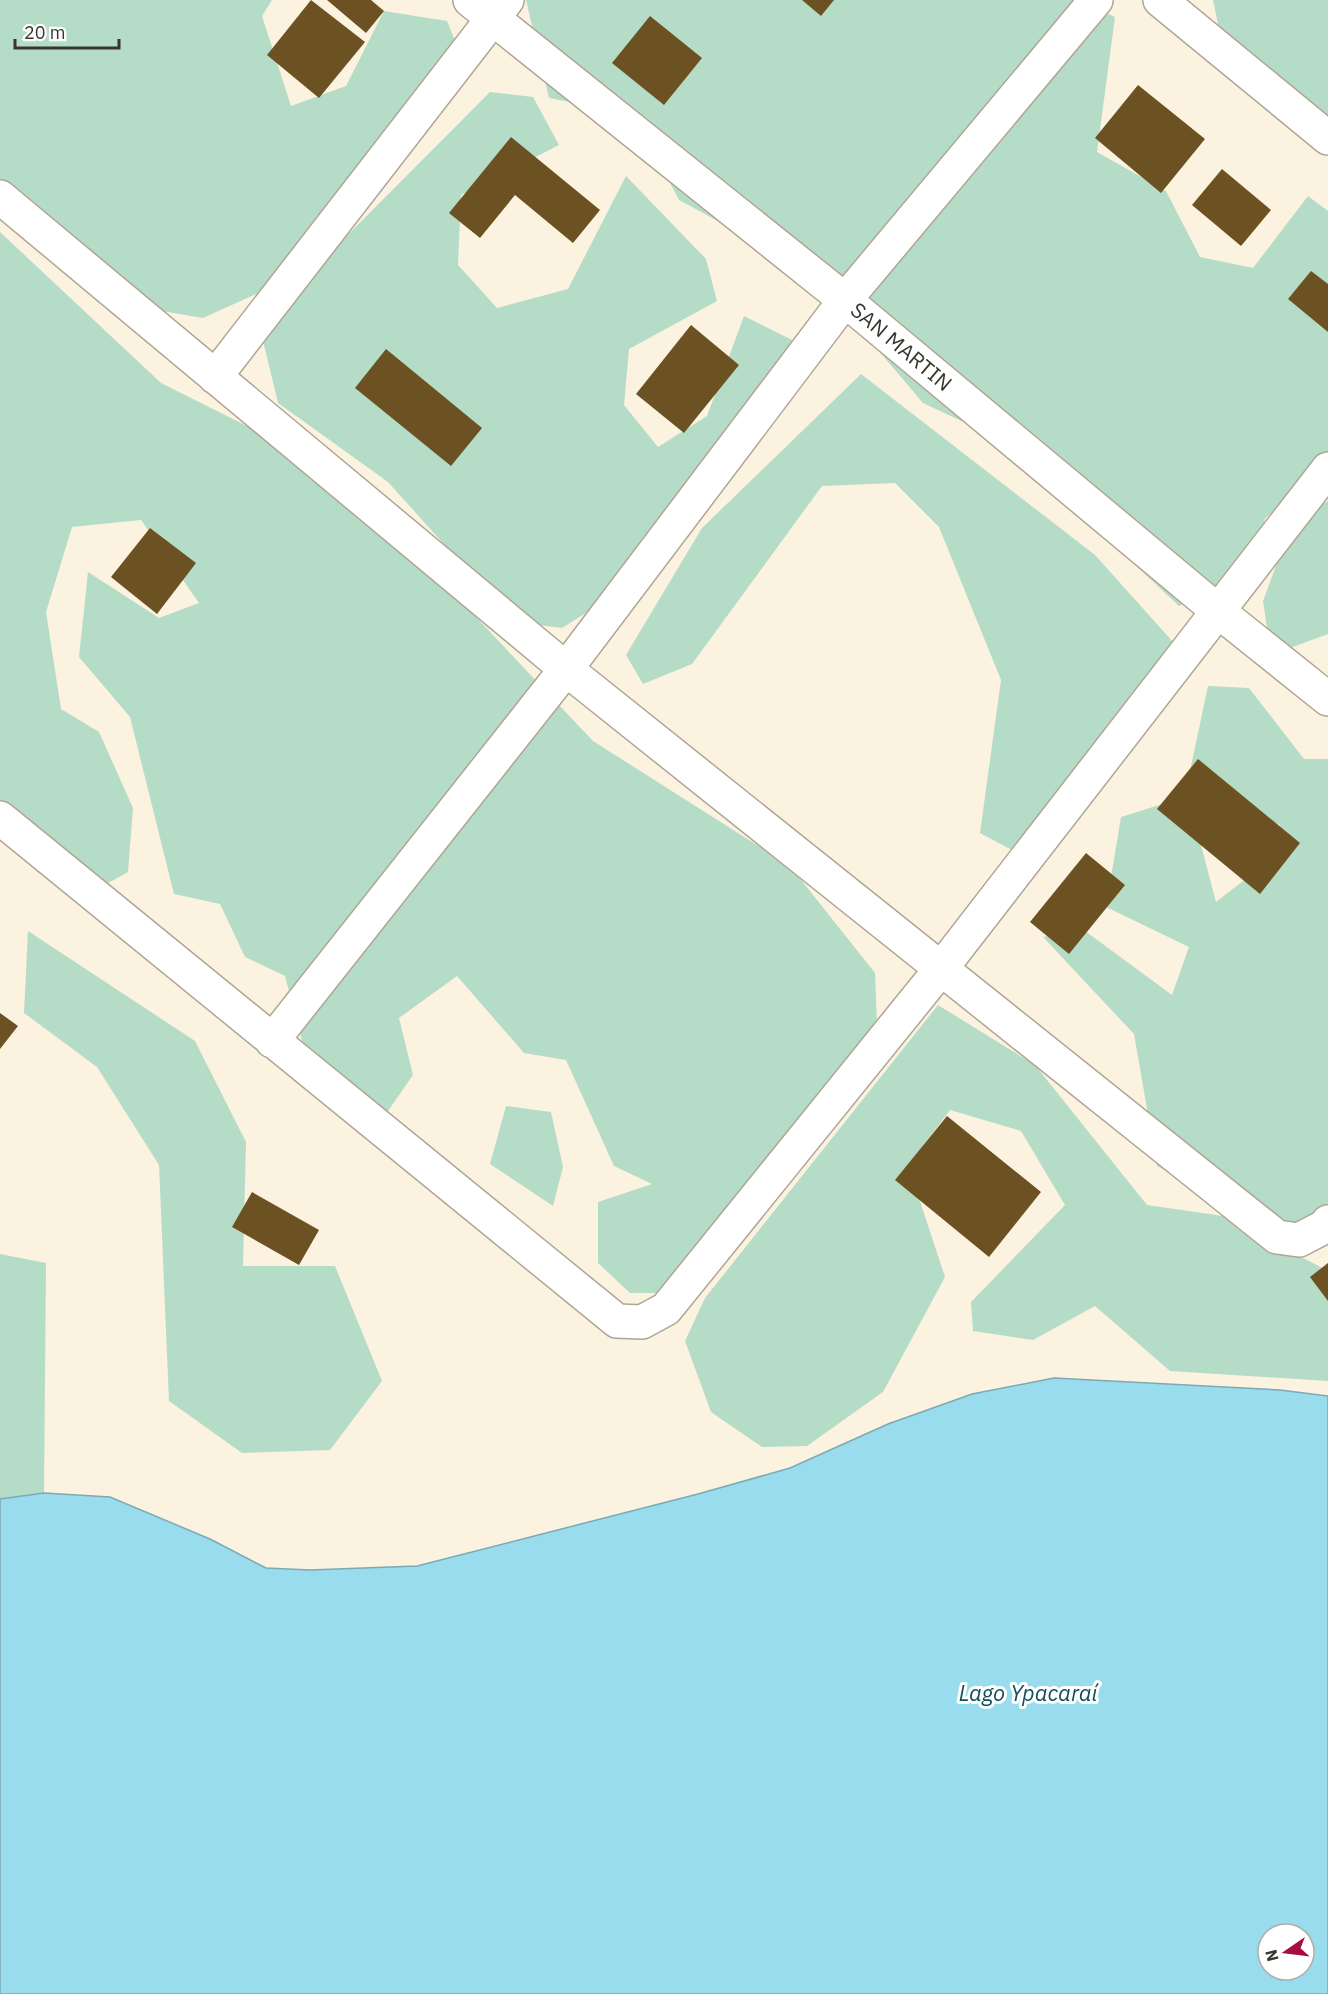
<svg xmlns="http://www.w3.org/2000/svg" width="1328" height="1994" viewBox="0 0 1328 1994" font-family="'IBM Plex Sans',sans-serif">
  <rect width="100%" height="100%" fill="#fcf2e0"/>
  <path fill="#b5dcc7" d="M 0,0 L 272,0 L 262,16 L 291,106 L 346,86 L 384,11 L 447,21 L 469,75 L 278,284 L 203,318 L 156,310 L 0,199 Z
    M 526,0 L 1077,0 L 1115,17 L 1097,152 L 1166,191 L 1200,257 L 1253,268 L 1308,196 L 1328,211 L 1328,459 L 1265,519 L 1250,580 L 1179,606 L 1002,440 L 923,403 L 812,272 L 679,200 L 634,114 L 549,98 Z
    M 1213,0 L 1328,0 L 1328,119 L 1228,73 Z
    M 490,92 L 533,97 L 559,145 L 461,195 L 458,265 L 497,308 L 568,289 L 626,176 L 706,259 L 717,301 L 629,349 L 624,405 L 658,447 L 707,416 L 744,316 L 798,343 L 800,388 L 635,582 L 562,628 L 514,622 L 388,482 L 278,403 L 259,324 Z
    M 0,232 L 161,383 L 339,472 L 593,741 L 790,866 L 875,973 L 878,1048 L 687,1293 L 630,1293 L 598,1263 L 598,1202 L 652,1184 L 614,1166 L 566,1060 L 524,1053 L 457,976 L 399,1018 L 413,1075 L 388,1111 L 344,1117 L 312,1079 L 285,976 L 245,957 L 220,904 L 174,894 L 130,717 L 79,657 L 88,572 L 159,618 L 199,603 L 141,520 L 72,527 L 46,612 L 61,709 L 99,732 L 133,808 L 128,872 L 90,893 L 0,819 Z
    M 861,374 L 1095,555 L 1182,652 L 1146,732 L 1023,856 L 980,833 L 1001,680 L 939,527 L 895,483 L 822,486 L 692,664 L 643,684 L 626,655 L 702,528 Z
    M 1328,501 L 1328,634 L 1271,655 L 1263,601 L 1292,522 Z
    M 1208,686 L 1249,688 L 1304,759 L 1328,759 L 1328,1227 L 1296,1236 L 1157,1166 L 1134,1034 L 1043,937 L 1081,928 L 1172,995 L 1189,947 L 1106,907 L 1121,817 L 1188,796 L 1216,902 L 1283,850 L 1280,825 L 1187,785 Z
    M 28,931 L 195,1041 L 246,1142 L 243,1266 L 335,1266 L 382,1381 L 330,1450 L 242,1453 L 169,1401 L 159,1165 L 97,1067 L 24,1013 Z
    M 938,1005 L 1035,1065 L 1147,1205 L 1223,1216 L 1328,1271 L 1328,1381 L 1170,1371 L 1095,1306 L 1033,1340 L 973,1331 L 971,1302 L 1065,1205 L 1021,1131 L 950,1110 L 908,1165 L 945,1277 L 883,1392 L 807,1446 L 762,1447 L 711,1412 L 685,1341 L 705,1298 Z
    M 506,1106 L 551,1112 L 563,1167 L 553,1206 L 490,1164 Z
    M 0,1254 L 46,1263 L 44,1493 L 0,1499 Z"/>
  <path fill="#98dced" stroke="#7baab4" stroke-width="1.5" fill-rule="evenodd" d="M 1054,1378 L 1280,1390 L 1328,1396 L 1328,1994 L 0,1994 L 0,1499 L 44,1493 L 110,1497 L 210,1539 L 266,1568 L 310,1570 L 417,1566 L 698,1494 L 790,1468 L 888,1424 L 972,1394 ZM 1268,1934 L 1304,1934 L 1304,1970 L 1268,1970 Z"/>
  <path fill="#6c5123" d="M 311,0 L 365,42 L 319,98 L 267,55 Z
    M 327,0 L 371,0 L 384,11 L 366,33 Z
    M 802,0 L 834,0 L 821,16 Z
    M 650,16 L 702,58 L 664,105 L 612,63 Z
    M 1138,85 L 1205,139 L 1161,193 L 1095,138 Z
    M 511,137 L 600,210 L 573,243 L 515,195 L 480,238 L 449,213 Z
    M 1222,169 L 1271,210 L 1241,246 L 1192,205 Z
    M 1311,271 L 1328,284 L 1328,332 L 1288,299 Z
    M 691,325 L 739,365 L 684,433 L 636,394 Z
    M 386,349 L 482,428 L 451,466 L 355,388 Z
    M 150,528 L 196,563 L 157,614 L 111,577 Z
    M 1198,759 L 1300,843 L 1260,894 L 1157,809 Z
    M 1086,853 L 1125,885 L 1069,954 L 1030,922 Z
    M 0,1013 L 18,1026 L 0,1049 Z
    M 947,1116 L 1041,1192 L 989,1257 L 895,1180 Z
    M 252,1192 L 319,1230 L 299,1265 L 232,1227 Z
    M 1328,1263 L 1328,1301 L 1310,1277 Z"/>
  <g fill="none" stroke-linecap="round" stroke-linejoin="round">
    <defs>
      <path id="minor" d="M 470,0 L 845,300 L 1218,611 L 1328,699
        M 1160,0 L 1328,138
        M 0,197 L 566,669 L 1277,1237 L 1299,1240 L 1324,1227 L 1328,1222
        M 215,377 L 507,0
        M 0,818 L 617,1321 L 642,1322 L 666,1309 L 940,970 L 1328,469
        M 272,1041 L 566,669 L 845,300 L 1096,0"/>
    </defs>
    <use href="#minor" stroke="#afa695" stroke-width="36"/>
    <use href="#minor" stroke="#fff" stroke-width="33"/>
  </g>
  <g text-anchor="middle" stroke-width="6" stroke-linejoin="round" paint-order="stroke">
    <g font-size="21" fill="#38342e" stroke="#fff">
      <text transform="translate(901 347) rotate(40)" y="7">SAN MARTIN</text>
    </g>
    <g font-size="22" font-style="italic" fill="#134e5b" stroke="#fff">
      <text x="1028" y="1701">Lago Ypacaraí</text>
    </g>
  </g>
  <g transform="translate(1286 1952) rotate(256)"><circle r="28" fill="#ffffff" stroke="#afaeab" stroke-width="1.5"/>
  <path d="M0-4.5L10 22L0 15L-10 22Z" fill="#a60d41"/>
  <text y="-9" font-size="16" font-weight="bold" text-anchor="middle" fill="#38342e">N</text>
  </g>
  <path d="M15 39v9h104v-9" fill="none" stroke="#38342e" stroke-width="3"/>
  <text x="24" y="39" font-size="18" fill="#38342e" stroke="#ffffff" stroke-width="4.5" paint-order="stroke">20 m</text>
</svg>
